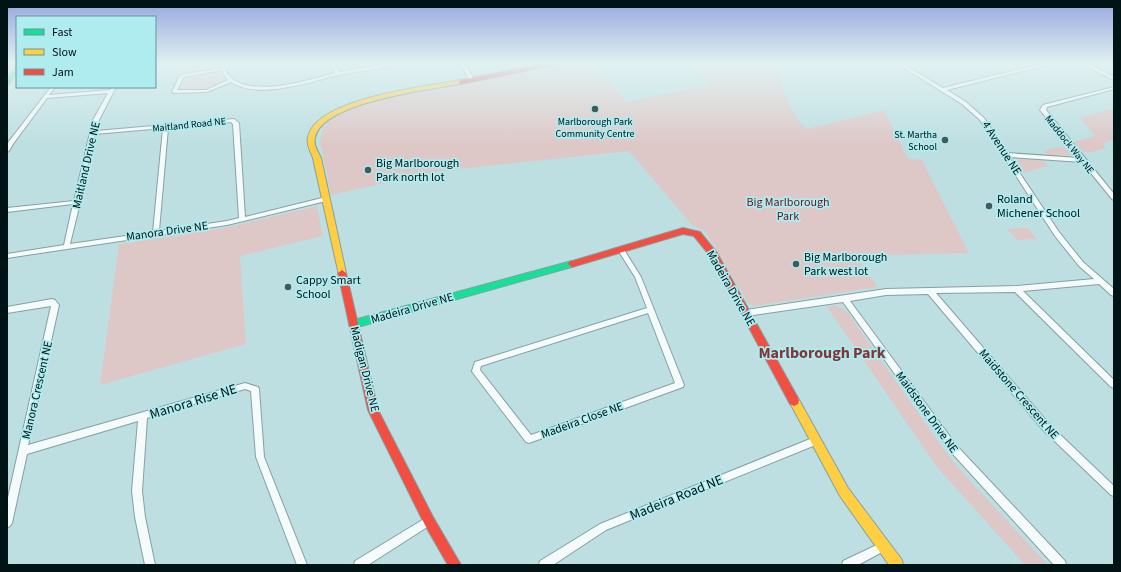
<svg xmlns="http://www.w3.org/2000/svg" width="1121" height="572" viewBox="0 0 1121 572" font-family="'Source Sans 3',sans-serif">
  <rect width="100%" height="100%" fill="#bddfe1"/>
  <path fill="#ddc8c7" d="M 572,63 L 591,63 L 627,102 L 711,84 L 689,63 L 775,63 C 783,85 788,115 807,129 L 884,110 L 908,159 L 922,160 L 969,253 L 856,256 L 860,264 L 878,287 L 754,306 L 748,303 L 705,231 L 692,225 L 629,151 L 439,171 L 331,195 L 320,141 C 322,116 352,106 373,101 Z
    M 214,71 L 218,72 L 223,79 L 222,82 L 204,89 L 180,90 L 187,77 Z
    M 1114,108 L 1114,140 L 1103,143 L 1106,148 L 1092,152 L 1083,152 L 1074,142 L 1095,136 L 1080,118 Z
    M 1057,147 L 1068,148 L 1073,155 L 1047,155 L 1044,151 Z
    M 1022,159 L 1044,161 L 1048,166 L 1024,173 L 1017,161 Z
    M 317,206 L 323,236 L 240,256 L 246,344 L 100,385 L 119,244 L 225,228 Z
    M 1028,228 L 1037,239 L 1017,240 L 1007,229 Z
    M 836,306 L 843,308 L 847,312 L 946,452 L 965,475 L 1048,565 L 1025,565 L 937,467 L 827,307 Z"/>
  <g fill="none" stroke-linecap="round" stroke-linejoin="round">
    <defs>
      <path id="street" d="M 219,63 L 223,63 C 225,68 227,74 230,77 C 254,98 308,80 335,73 L 330,63 L 335,63 L 340,72 L 389,63 L 401,63 C 385,69 362,71 344,74 C 314,80 259,101 231,82 L 207,92 L 174,93 L 172,92 L 180,75 L 221,68 ZM 222,70 L 225,77 L 228,80 L 206,90 L 177,90 L 184,77 Z
        M 460,63 L 465,63 L 474,80 L 474,81 L 470,81 Z
        M 896,63 L 902,63 L 943,88 L 1045,63 L 1055,63 L 947,90 L 966,102 L 984,118 L 1007,153 L 1079,158 L 1040,110 L 1043,105 L 1114,87 L 1114,89 L 1047,107 L 1046,110 L 1114,194 L 1114,200 L 1112,199 L 1082,162 L 1009,157 L 1059,232 L 1083,262 L 1114,289 L 1114,296 L 1111,295 L 1099,284 L 1023,291 L 1114,380 L 1114,388 L 1111,387 L 1015,292 L 936,293 L 1050,425 L 1114,486 L 1114,496 L 1111,495 L 1044,431 L 928,294 L 886,295 L 850,301 L 957,446 L 1065,561 L 1066,565 L 1054,565 L 951,452 L 843,302 L 746,316 L 743,315 L 742,313 L 743,311 L 746,310 L 886,289 L 1017,286 L 1094,279 L 1079,266 L 1055,236 L 980,120 L 962,104 Z
        M 1080,63 L 1087,63 L 1114,77 L 1114,80 Z
        M 51,87 L 55,87 L 49,95 L 110,90 L 112,87 L 116,87 L 99,120 L 96,131 L 234,119 L 239,123 L 245,217 L 326,197 L 329,199 L 326,201 L 227,225 L 7,258 L 7,254 L 64,245 L 73,204 L 7,212 L 7,208 L 74,201 L 93,120 L 108,93 L 47,98 L 13,144 L 9,151 L 7,152 L 7,144 ZM 231,122 L 233,124 L 239,218 L 227,221 L 159,231 L 168,128 ZM 163,128 L 153,232 L 70,244 L 80,203 L 81,202 L 80,201 L 95,134 Z
        M 619,248 L 623,248 L 641,277 L 684,385 L 683,387 L 529,443 L 526,442 L 473,373 L 472,371 L 475,362 L 478,361 L 647,308 L 635,277 L 618,250 ZM 648,313 L 675,383 L 531,435 L 480,370 L 481,366 Z
        M 52,299 L 55,300 L 59,305 L 28,445 L 245,383 L 258,387 L 259,389 L 264,457 L 307,565 L 297,565 L 256,457 L 251,391 L 245,389 L 147,418 L 142,491 L 145,517 L 155,565 L 145,565 L 135,517 L 132,491 L 138,421 L 27,454 L 12,523 L 10,526 L 7,528 L 7,502 L 51,306 L 7,313 L 7,307 Z
        M 815,437 L 818,438 L 819,441 L 818,444 L 606,530 L 553,565 L 539,565 L 540,561 L 600,524 Z
        M 429,516 L 432,518 L 434,521 L 432,524 L 368,565 L 354,565 L 355,561 Z
        M 883,542 L 886,544 L 888,547 L 886,550 L 858,565 L 842,565 L 843,561 Z"/>
      <path id="fast" d="M 17,66 L 17,72 L 9,84 L 7,85 L 7,78 L 15,67 Z
        M 572,261 L 575,262 L 576,264 L 575,266 L 354,328 L 351,327 L 349,324 L 351,321 L 354,320 Z"/>
      <path id="slow" d="M 461,80 L 463,81 L 463,83 C 432,90 322,101 315,138 C 313,145 318,152 321,158 L 346,273 L 345,275 L 339,275 L 313,158 C 311,152 306,145 308,137 C 316,98 428,86 461,80 Z
        M 794,396 L 798,398 L 848,488 L 902,560 L 903,565 L 889,565 L 840,496 L 789,401 L 790,398 Z"/>
      <path id="jam" d="M 7,63 L 11,63 L 9,67 L 7,68 Z
        M 549,63 L 564,63 L 461,84 L 458,82 L 461,80 Z
        M 683,228 L 700,232 L 717,253 L 798,398 L 799,401 L 798,404 L 794,406 L 790,404 L 711,257 L 694,236 L 683,234 L 572,267 L 568,264 L 569,262 Z
        M 342,270 L 346,273 L 378,410 L 433,517 L 461,565 L 448,565 L 425,525 L 368,410 L 338,273 Z"/>
    </defs>
    <use href="#street" stroke="#85a0a2" stroke-width="2"/>
    <use href="#fast" stroke="#85a0a2" stroke-width="2"/>
    <use href="#slow" stroke="#85a0a2" stroke-width="2"/>
    <use href="#jam" stroke="#85a0a2" stroke-width="2"/>
    <use href="#street" fill="#f5fafa" fill-rule="evenodd"/>
    <use href="#fast" fill="#16e098" fill-rule="evenodd"/>
    <use href="#slow" fill="#ffcf43" fill-rule="evenodd"/>
    <use href="#jam" fill="#f24e42" fill-rule="evenodd"/>
  </g>
  <linearGradient id="sky" x2="0" y2="1"><stop stop-color="#96a6de"/><stop offset="0.44" stop-color="#e1f1f2"/><stop offset="1" stop-color="#e1f1f2" stop-opacity="0"/></linearGradient>
  <rect width="1121" height="144" fill="url(#sky)"/>
  <g fill="#425a5c" stroke="#aeecf0" stroke-width="1.5">
    <circle cx="595" cy="109" r="4"/>
    <circle cx="945" cy="140" r="4"/>
    <circle cx="368" cy="170" r="4"/>
    <circle cx="989" cy="206" r="4"/>
    <circle cx="796" cy="264" r="4"/>
    <circle cx="288" cy="287" r="4"/>
  </g>
  <g text-anchor="middle" stroke-width="3.5" stroke-linejoin="round" paint-order="stroke">
    <g font-size="10" fill="#001315" stroke="#aeecf0">
      <text x="595" y="125">Marlborough Park<tspan x="595" dy="12">Community Centre</tspan></text>
      <text x="937" y="138" text-anchor="end">St. Martha<tspan x="937" dy="12">School</tspan></text>
    </g>
    <g font-size="10" fill="#001315" stroke="#aeecf0">
      <text transform="translate(189 124) rotate(-6)" y="4">Maitland Road NE</text>
      <text transform="translate(1070 144) rotate(51)" y="4">Maddock Way NE</text>
    </g>
    <g font-size="12" fill="#001315" stroke="#aeecf0">
      <text transform="translate(1002 148) rotate(57)" y="4">4 Avenue NE</text>
      <text transform="translate(86 165) rotate(-77)" y="4">Maitland Drive NE</text>
      <text transform="translate(167 231) rotate(-8)" y="4">Manora Drive NE</text>
      <text transform="translate(731 288) rotate(60)" y="4">Madeira Drive NE</text>
      <text transform="translate(412 308) rotate(-16)" y="4">Madeira Drive NE</text>
      <text transform="translate(365 369) rotate(76)" y="4">Madigan Drive NE</text>
      <text transform="translate(37 390) rotate(-77)" y="4">Manora Crescent NE</text>
      <text transform="translate(1019 394) rotate(49)" y="4">Maidstone Crescent NE</text>
      <text transform="translate(927 412) rotate(54)" y="4">Maidstone Drive NE</text>
      <text transform="translate(582 420) rotate(-20)" y="4">Madeira Close NE</text>
    </g>
    <g font-size="12" fill="#001315" stroke="#aeecf0" text-anchor="start">
      <text x="376" y="167">Big Marlborough<tspan x="376" dy="14">Park north lot</tspan></text>
      <text x="997" y="203">Roland<tspan x="997" dy="14">Michener School</tspan></text>
      <text x="804" y="261">Big Marlborough<tspan x="804" dy="14">Park west lot</tspan></text>
      <text x="296" y="284">Cappy Smart<tspan x="296" dy="14">School</tspan></text>
    </g>
    <g font-size="12" fill="#64191d" stroke="#aeecf0">
      <text x="788" y="206">Big Marlborough<tspan x="788" dy="14">Park</tspan></text>
    </g>
    <g font-size="14" fill="#001315" stroke="#aeecf0">
      <text transform="translate(193 401) rotate(-17)" y="5">Manora Rise NE</text>
      <text transform="translate(676 497) rotate(-22)" y="5">Madeira Road NE</text>
    </g>
    <g font-size="16" font-weight="bold" fill="#7f3737" stroke="#aeecf0">
      <text x="822" y="358">Marlborough Park</text>
    </g>
  </g>
  <rect width="1121" height="572" fill="none" stroke="#001315" stroke-width="16"/>
  <rect x="16" y="16" width="140" height="72" fill="#aeecf0" stroke="#689598"/>
  <rect x="24" y="29" width="20" height="6" fill="#16e098" stroke="#689598"/>
  <text x="52" y="36" font-size="12" fill="#001315">Fast</text>
  <rect x="24" y="49" width="20" height="6" fill="#ffcf43" stroke="#689598"/>
  <text x="52" y="56" font-size="12" fill="#001315">Slow</text>
  <rect x="24" y="69" width="20" height="6" fill="#f24e42" stroke="#689598"/>
  <text x="52" y="76" font-size="12" fill="#001315">Jam</text>
</svg>
